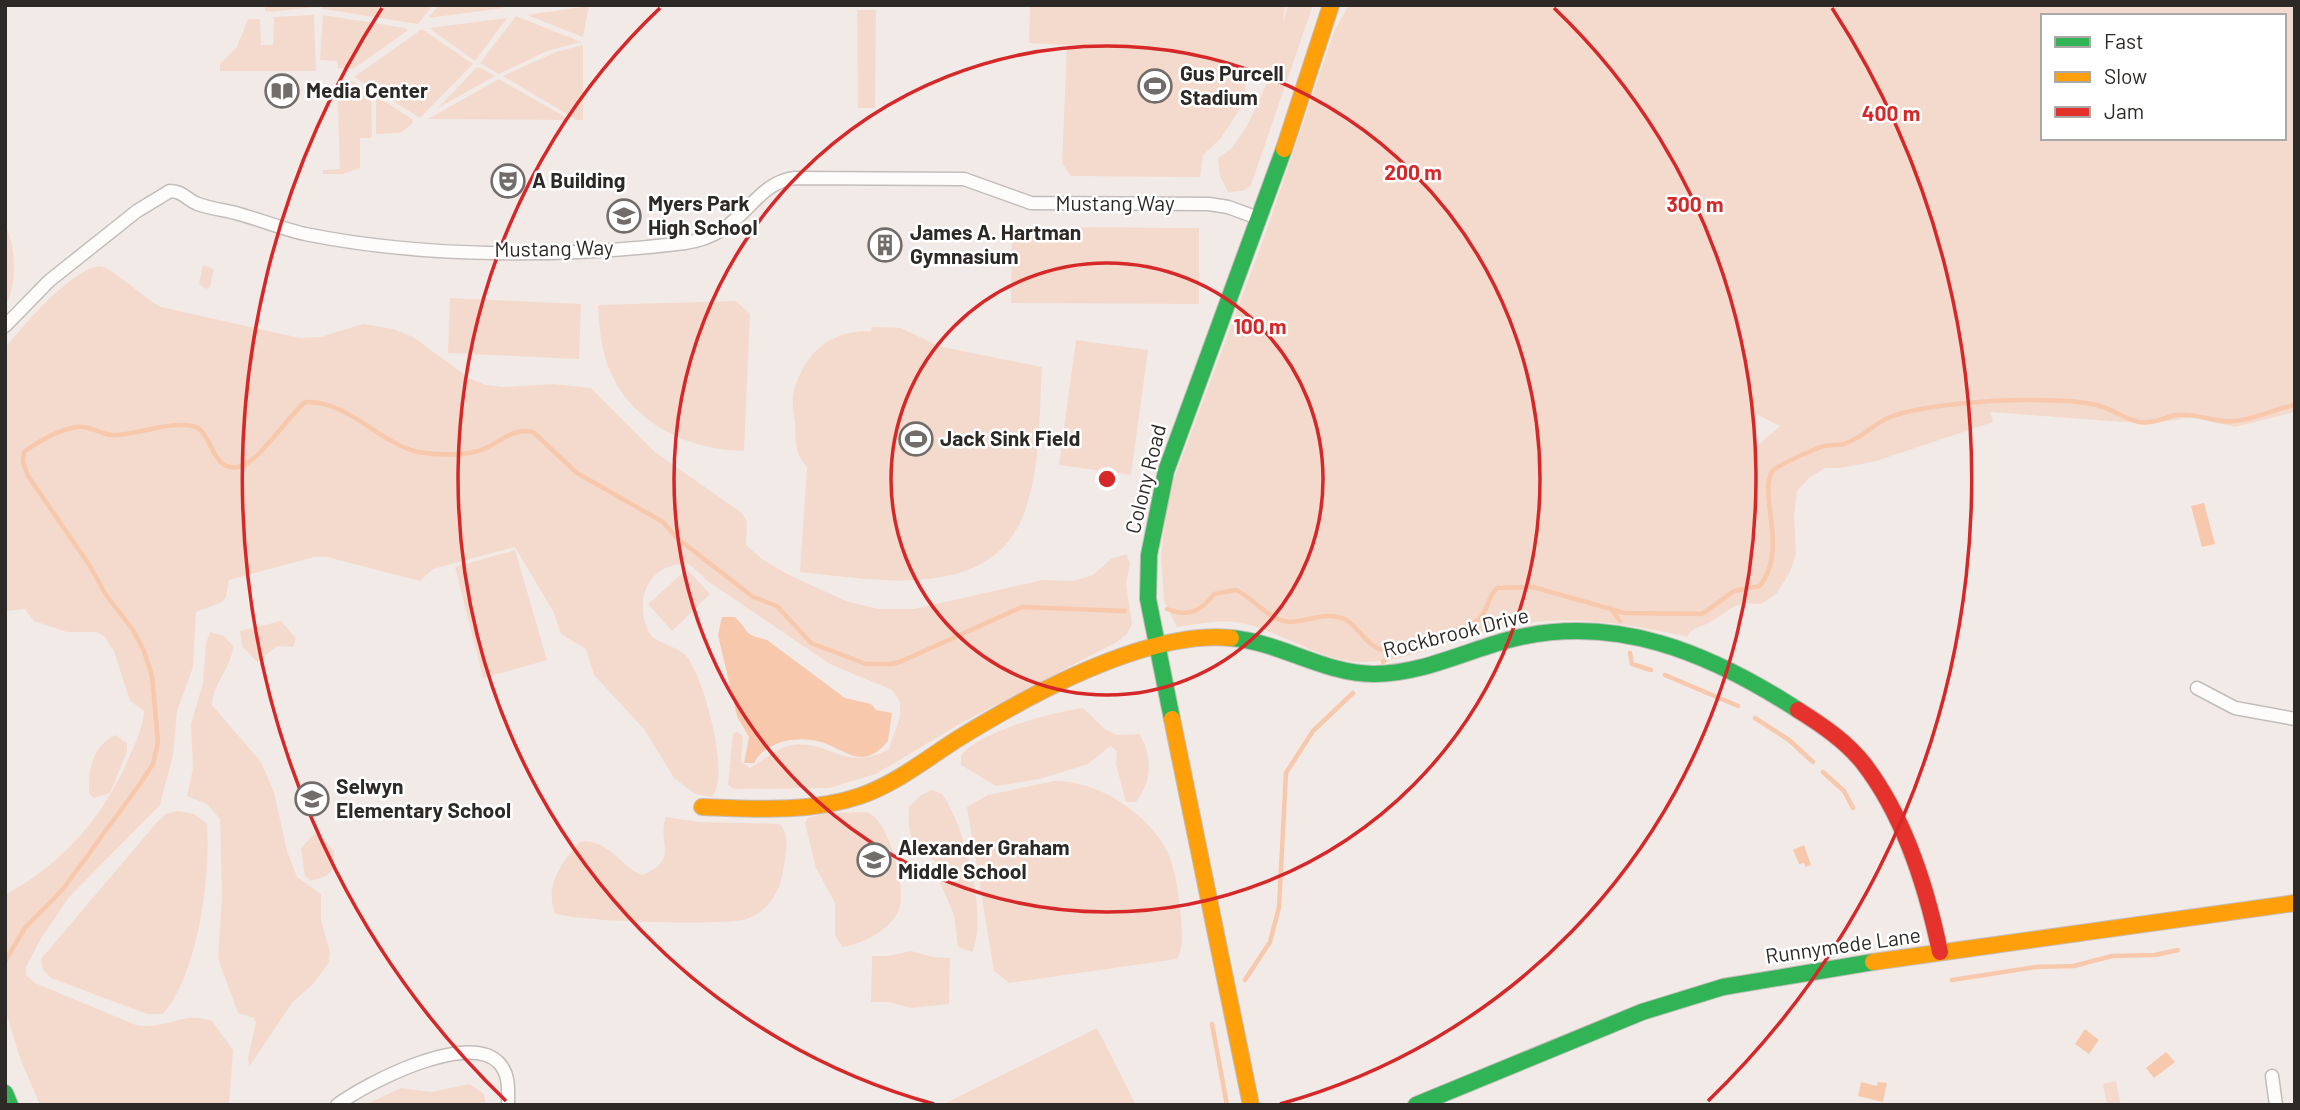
<svg xmlns="http://www.w3.org/2000/svg" width="2300" height="1110" viewBox="0 0 2300 1110" font-family="Barlow,sans-serif">
  <rect width="100%" height="100%" fill="#f2eae7"/>
  <path fill="#f4dacc" fill-rule="evenodd" d="M 265,5 L 316,5 L 316,7 L 269,12 L 265,11 Z
    M 320,5 L 433,5 L 418,24 L 323,9 Z
    M 439,5 L 498,5 L 504,8 L 428,18 Z
    M 1030,5 L 1285,5 L 1283,24 L 1288,5 L 1313,5 L 1251,185 L 1243,191 L 1228,192 L 1220,176 L 1218,158 L 1232,148 L 1248,124 L 1274,68 L 1247,68 L 1244,103 L 1221,138 L 1203,155 L 1200,177 L 1071,176 L 1062,163 L 1067,45 L 1029,43 Z
    M 1349,5 L 2295,5 L 2295,412 L 2235,427 L 2192,417 L 2150,424 L 1990,412 L 1993,422 L 1876,461 L 1841,468 L 1825,468 L 1809,478 L 1797,491 L 1794,516 L 1796,554 L 1790,572 L 1777,593 L 1761,604 C 1733,601 1731,610 1710,622 C 1699,628 1694,626 1687,637 C 1622,622 1559,613 1492,629 C 1448,640 1410,662 1363,662 C 1321,662 1282,631 1241,623 C 1220,619 1198,624 1177,627 L 1164,601 L 1161,556 L 1168,495 L 1265,235 L 1335,29 ZM 2043,16 L 2284,16 L 2284,138 L 2043,138 ZM 1756,414 L 1780,426 L 1758,445 Z
    M 589,6 L 583,37 L 527,15 Z
    M 857,10 L 876,10 L 875,108 L 858,108 Z
    M 314,15 L 316,71 L 220,71 L 220,64 L 237,47 L 248,19 L 260,19 L 261,45 L 273,45 L 274,17 Z
    M 323,15 L 405,28 L 407,31 L 353,69 L 338,68 L 337,61 L 320,60 Z
    M 516,16 L 581,42 L 547,51 L 499,74 L 480,63 Z
    M 507,18 L 475,61 L 429,28 Z
    M 422,29 L 473,64 L 420,118 L 354,77 Z
    M 583,45 L 583,120 L 577,120 L 503,76 L 556,52 Z
    M 479,67 L 495,76 L 438,108 L 476,68 Z
    M 499,79 L 570,120 L 428,119 Z
    M 337,81 L 352,81 L 371,93 L 372,134 L 371,138 L 360,138 L 360,168 L 343,174 L 323,174 L 323,170 L 340,169 Z
    M 376,96 L 412,119 L 413,123 L 400,133 L 376,134 Z
    M 5,226 C 17,246 17,287 5,306 Z
    M 1012,227 L 1199,228 L 1199,304 L 1011,303 Z
    M 203,265 L 214,269 L 210,287 L 206,289 L 199,284 Z
    M 100,266 C 116,270 142,297 161,307 L 300,338 L 321,337 L 363,324 L 393,329 L 413,337 L 469,378 L 486,385 L 504,387 L 553,384 L 591,388 L 656,453 L 742,513 L 747,522 L 746,545 L 762,559 L 787,574 L 846,601 L 878,609 L 914,609 L 1043,580 L 1073,581 L 1093,575 L 1111,559 L 1126,554 L 1130,563 L 1126,584 L 1132,624 L 1127,634 L 1117,642 L 963,722 L 876,774 L 829,788 L 734,789 L 728,785 L 733,733 L 738,732 L 743,737 L 741,762 L 750,768 C 762,761 774,750 788,746 C 829,737 843,774 889,749 L 900,717 L 900,702 L 892,690 L 830,664 L 709,582 L 690,565 C 651,560 633,597 648,631 C 654,644 678,645 687,657 C 704,678 731,777 712,797 L 695,794 L 674,778 L 644,729 L 594,675 L 586,649 L 561,634 L 554,613 L 515,547 L 433,569 L 420,581 L 327,557 L 314,557 L 229,580 L 226,597 L 222,602 L 196,612 L 193,667 L 177,711 L 173,755 L 160,805 L 70,896 L 40,940 L 26,967 L 26,975 L 35,983 L 136,1025 C 166,1031 182,1010 212,1021 L 233,1050 L 229,1105 L 40,1105 L 20,1058 L 5,1009 L 5,895 C 62,864 100,821 127,762 C 134,746 143,729 144,711 L 130,701 L 114,651 L 105,637 L 97,632 L 67,632 L 34,621 L 25,609 L 5,611 L 5,348 C 24,325 71,269 100,266 Z
    M 450,298 L 581,304 L 579,359 L 448,353 Z
    M 736,301 L 750,314 L 744,451 C 682,450 620,417 604,353 C 600,338 599,321 598,305 Z
    M 872,327 L 901,328 L 938,346 L 1042,367 C 1039,412 1041,461 1027,505 C 997,604 879,580 800,572 L 807,467 C 794,453 796,441 795,423 C 794,413 791,400 794,390 C 806,351 831,330 871,331 Z
    M 1076,340 L 1148,350 L 1131,475 L 1059,465 Z
    M 515,550 L 547,660 L 483,678 L 455,567 Z
    M 687,569 L 710,594 L 672,631 L 648,604 Z
    M 281,621 L 296,638 L 293,647 L 277,646 L 257,662 L 242,646 L 240,631 Z
    M 210,632 L 224,636 L 233,646 C 232,667 213,683 212,705 L 261,762 L 274,792 L 287,851 L 297,877 L 321,894 L 321,920 L 330,952 L 329,962 L 314,983 L 292,1003 L 249,1067 L 248,1058 L 256,1023 L 254,1018 L 238,1013 L 218,959 L 222,895 L 220,819 L 207,804 L 187,796 L 193,768 L 191,724 L 203,683 L 206,643 Z
    M 1083,708 L 1106,730 L 1117,735 L 1139,734 C 1153,755 1152,782 1136,802 L 1126,802 L 1116,764 L 1117,751 L 1110,746 L 1088,764 L 1040,779 L 996,786 L 961,765 L 961,755 C 982,731 1052,712 1083,708 Z
    M 115,735 L 127,743 L 127,752 L 110,793 L 94,798 L 89,793 C 88,770 92,747 115,735 Z
    M 1054,781 C 1097,780 1149,813 1168,853 C 1176,872 1179,896 1181,917 C 1182,931 1184,947 1177,959 L 1009,983 L 994,971 L 967,807 L 988,795 Z
    M 932,790 L 942,794 C 964,823 989,918 972,952 L 958,947 L 954,915 L 940,882 L 937,862 C 912,850 907,835 909,807 L 921,795 Z
    M 177,811 L 194,814 L 207,824 C 211,876 198,974 163,1014 L 147,1014 L 51,978 L 43,970 L 41,959 L 158,821 L 166,814 Z
    M 867,812 C 889,820 907,888 899,910 C 891,929 862,945 842,947 L 835,935 L 835,903 L 816,868 L 805,823 L 808,818 L 827,813 Z
    M 666,817 L 699,822 L 780,824 C 790,834 786,852 784,865 C 782,888 770,911 747,919 C 727,926 573,922 555,913 C 544,885 562,862 580,842 C 608,837 626,872 643,875 C 681,857 656,843 666,817 Z
    M 316,832 L 334,851 L 334,869 L 326,876 L 311,881 L 305,876 L 301,848 Z
    M 911,951 L 933,957 L 950,958 L 949,1004 L 911,1008 L 889,1002 L 871,1002 L 872,956 L 889,956 Z
    M 1097,1028 L 1136,1105 L 942,1105 Z
    M 2116,1081 L 2121,1105 L 2107,1105 L 2103,1084 Z
    M 470,1084 L 484,1094 L 486,1105 L 365,1105 L 401,1088 L 431,1092 Z"/>
  <path fill="#f8c8ac" d="M 2204,503 L 2215,544 L 2202,547 L 2191,506 Z
    M 722,617 L 735,617 C 752,634 741,633 767,640 L 845,698 L 871,704 L 876,710 L 892,713 L 888,741 C 862,772 847,750 821,742 C 798,735 765,741 754,763 L 744,763 L 749,737 L 737,716 L 718,635 Z
    M 1804,845 L 1811,865 L 1806,867 L 1804,863 L 1799,864 L 1793,850 Z
    M 2085,1029 L 2099,1040 L 2089,1054 L 2075,1044 Z
    M 2166,1052 L 2175,1062 L 2154,1078 L 2146,1068 Z
    M 1861,1082 L 1877,1086 L 1878,1082 L 1887,1083 L 1883,1102 L 1858,1096 Z"/>
  <g fill="none" stroke-linecap="round" stroke-linejoin="round">
    <path stroke="#f8c8ac" stroke-width="4.5" d="M 1610,608 L 1620,621
      M 1167,609 C 1188,617 1201,612 1214,594 L 1236,590 C 1254,598 1269,621 1290,622 C 1306,622 1321,613 1338,617 C 1356,620 1362,642 1379,649 C 1393,653 1468,629 1479,619 C 1488,611 1487,598 1497,588 L 1533,587 L 1625,613 L 1702,614 L 1734,591 L 1760,586 C 1789,548 1758,496 1772,472 C 1776,465 1809,452 1818,448 C 1826,444 1835,446 1844,444 C 1861,439 1873,424 1890,417 C 1922,405 1991,400 2027,400 C 2048,400 2080,400 2100,406 C 2114,410 2125,419 2139,422 C 2153,424 2163,418 2175,415 C 2192,413 2206,419 2222,421 C 2246,424 2272,409 2295,405
      M 1630,653 L 1632,664 L 1651,670
      M 1383,662 L 1400,646
      M 1665,675 L 1738,706
      M 1755,718 L 1789,740 L 1813,762
      M 1823,772 L 1844,791 L 1853,808
      M 5,961 L 25,928 L 63,889 L 140,784 L 153,764 L 158,742 L 152,676 L 144,651 L 133,630 L 106,595 L 90,566 L 28,476 L 23,462 L 24,452 C 39,441 59,430 77,427 C 90,425 101,435 113,435 C 139,435 167,421 193,426 C 214,431 210,476 242,466 C 258,461 289,416 305,402 C 348,400 379,443 418,452 C 435,455 462,456 478,451 C 499,445 510,427 533,432 L 577,473 L 663,522 L 677,538 L 753,597 L 777,606 L 811,643 L 866,664 L 892,664 L 902,661 L 1022,607 L 1125,611
      M 1245,980 L 1270,942 L 1279,907 L 1286,773 L 1313,731 L 1353,693
      M 1952,980 L 2035,967 L 2074,966 L 2112,956 L 2155,955 L 2178,950
      M 1212,1024 L 1227,1105"/>
    <defs>
      <path id="street" d="M 5,326 L 49,281 L 137,211 L 170,191 C 183,191 187,200 198,204 C 211,209 226,210 239,214 C 261,220 283,229 305,234 C 424,258 565,258 685,243 C 745,235 751,183 795,178 L 964,179 L 1031,203 L 1209,204 L 1228,207 L 1258,218
        M 2197,688 L 2235,708 L 2295,719
        M 2272,1076 L 2276,1105
        M 337,1105 C 365,1084 468,1030 499,1063 C 510,1075 508,1090 508,1105"/>
      <path id="fast" d="M 1231,638 C 1280,642 1324,674 1374,674 C 1421,674 1463,652 1508,640 C 1614,612 1710,653 1798,710
        M 1172,719 L 1148,599 L 1149,555 L 1166,471 L 1284,149
        M 5,1093 L 10,1105
        M 1416,1105 L 1642,1012 L 1723,987 L 1873,962"/>
      <path id="slow" d="M 1284,149 L 1331,5
        M 1172,719 L 1251,1105
        M 702,807 C 754,809 810,813 860,796 C 895,784 925,760 956,740 C 1027,696 1145,630 1231,638
        M 1873,962 L 2295,903"/>
      <path id="jam" d="M 1798,710 C 1822,725 1847,742 1864,764 C 1904,816 1927,889 1940,952"/>
    </defs>
    <use href="#street" stroke="#c3bdba" stroke-width="15"/>
    <use href="#fast" stroke="#c3bdba" stroke-width="18"/>
    <use href="#slow" stroke="#c3bdba" stroke-width="18"/>
    <use href="#jam" stroke="#c3bdba" stroke-width="18"/>
    <use href="#street" stroke="#fdfcfb" stroke-width="12"/>
    <use href="#fast" stroke="#30b455" stroke-width="16"/>
    <use href="#slow" stroke="#ff9f0a" stroke-width="16"/>
    <use href="#jam" stroke="#e5322d" stroke-width="16"/>
  </g>
  <g fill="none" stroke="#d62828" stroke-width="3.5">
    <circle cx="1107" cy="479" r="216"/>
    <circle cx="1107" cy="479" r="433"/>
    <path d="M934 1104A649 649 0 0 1 660 8M1554 8A649 649 0 0 1 1280 1104"/>
    <path d="M506 1101A865 865 0 0 1 382 8M1832 8A865 865 0 0 1 1708 1101"/>
  </g>
  <defs>
    <symbol id="stadium-ring" viewBox="-11 -11 22 22"><circle r="9.5" fill="#fff" stroke="#726d6a" stroke-width="1.5"/><path d="M0-5a6.5 5 0 1 0 0 10a6.5 5 0 1 0 0-10ZM-3.5-1.8h7v3.6h-7Z" fill="#726d6a"/></symbol>
    <symbol id="library-ring" viewBox="-11 -11 22 22"><circle r="9.5" fill="#fff" stroke="#726d6a" stroke-width="1.5"/><path d="M-6-4Q-3-5.5-.7-3.5V5Q-3 3-6 4ZM6-4Q3-5.5 .7-3.5V5Q3 3 6 4Z" fill="#726d6a"/></symbol>
    <symbol id="theatre-ring" viewBox="-11 -11 22 22"><circle r="9.5" fill="#fff" stroke="#726d6a" stroke-width="1.5"/><path d="M-5-5.5Q0-4 5-5.5V0Q5 5 0 6Q-5 5-5 0ZM-3.3-2.5H-1v1.5H-3.3ZM1-2.5H3.3v1.5H1ZM-2.8 1Q0 5.5 2.8 1Z" fill="#726d6a"/></symbol>
    <symbol id="school-ring" viewBox="-11 -11 22 22"><circle r="9.5" fill="#fff" stroke="#726d6a" stroke-width="1.5"/><path d="M0-5L7-2L0 1L-7-2ZM-4 1L0 2.5L4 1V4Q0 6-4 4Z" fill="#726d6a"/></symbol>
    <symbol id="building-ring" viewBox="-11 -11 22 22"><circle r="9.5" fill="#fff" stroke="#726d6a" stroke-width="1.5"/><path d="M-4-6H4V6H1V3H-1V6H-4ZM-2.5-4.3h1.7v1.8h-1.7ZM.8-4.3h1.7v1.8H.8ZM-2.5-1h1.7V.8h-1.7ZM.8-1h1.7V.8H.8Z" fill="#726d6a"/></symbol>
  </defs>
  <g fill-rule="evenodd">
    <use href="#stadium-ring" x="1136" y="67" width="38" height="38"/>
    <use href="#library-ring" x="263" y="72" width="38" height="38"/>
    <use href="#theatre-ring" x="489" y="162" width="38" height="38"/>
    <use href="#school-ring" x="605" y="197" width="38" height="38"/>
    <use href="#building-ring" x="866" y="226" width="38" height="38"/>
    <use href="#stadium-ring" x="897" y="420" width="38" height="38"/>
    <use href="#school-ring" x="293" y="780" width="38" height="38"/>
    <use href="#school-ring" x="855" y="841" width="38" height="38"/>
  </g>
  <g text-anchor="middle" stroke-width="5" stroke-linejoin="round" paint-order="stroke">
    <g font-size="21" font-weight="bold" fill="#2d2926" stroke="#fff" text-anchor="start">
      <text x="1180" y="81">Gus Purcell<tspan x="1180" dy="24">Stadium</tspan></text>
      <text x="306" y="98">Media Center</text>
      <text x="532" y="188">A Building</text>
      <text x="648" y="211">Myers Park<tspan x="648" dy="24">High School</tspan></text>
      <text x="910" y="240">James A. Hartman<tspan x="910" dy="24">Gymnasium</tspan></text>
      <text x="940" y="446">Jack Sink Field</text>
      <text x="336" y="794">Selwyn<tspan x="336" dy="24">Elementary School</tspan></text>
      <text x="898" y="855">Alexander Graham<tspan x="898" dy="24">Middle School</tspan></text>
    </g>
    <g font-size="21" fill="#2d2926" stroke="#fff">
      <text x="1115" y="211">Mustang Way</text>
      <text transform="translate(554 249) rotate(-1)" y="7">Mustang Way</text>
      <text transform="translate(1146 479) rotate(-76)" y="7">Colony Road</text>
      <text transform="translate(1456 633) rotate(-14)" y="7">Rockbrook Drive</text>
      <text transform="translate(1843 946) rotate(-8)" y="7">Runnymede Lane</text>
    </g>
  </g>
  <circle cx="1107" cy="479" r="10" fill="#d62828" stroke="#fff" stroke-width="3.5"/>
  <g font-size="21" text-anchor="middle" font-weight="bold" fill="#d62828" stroke="#fff" stroke-width="5" stroke-linejoin="round" paint-order="stroke">
    <text x="1891" y="121">400 m</text>
    <text x="1413" y="180">200 m</text>
    <text x="1695" y="212">300 m</text>
    <text x="1260" y="334">100 m</text>
  </g>
  <rect width="2300" height="1110" fill="none" stroke="#2d2926" stroke-width="14"/>
  <rect x="2041" y="14" width="245" height="126" fill="#ffffff" stroke="#aba9a8" stroke-width="2"/>
  <rect x="2055" y="37" width="35" height="10" fill="#30b455" stroke="#aba9a8" stroke-width="2"/>
  <text x="2104" y="49" font-size="21" fill="#2d2926">Fast</text>
  <rect x="2055" y="72" width="35" height="10" fill="#ff9f0a" stroke="#aba9a8" stroke-width="2"/>
  <text x="2104" y="84" font-size="21" fill="#2d2926">Slow</text>
  <rect x="2055" y="107" width="35" height="10" fill="#e5322d" stroke="#aba9a8" stroke-width="2"/>
  <text x="2104" y="119" font-size="21" fill="#2d2926">Jam</text>
</svg>
